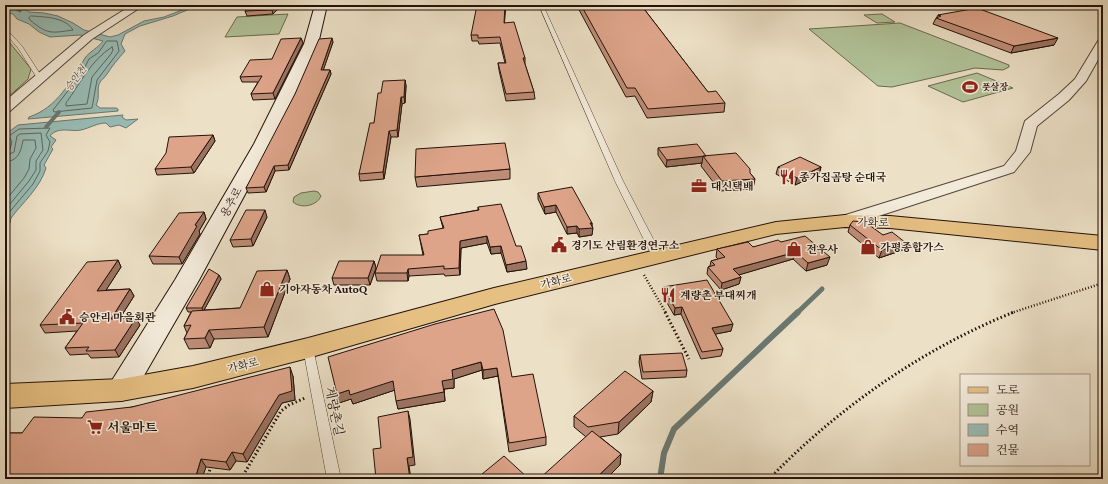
<svg xmlns="http://www.w3.org/2000/svg" width="1108" height="484" viewBox="0 0 1108 484" font-family="Vollkorn,'Noto Serif KR',serif">
  <rect width="100%" height="100%" fill="#ece0c6"/>
  <filter id="stains"><feTurbulence type="fractalNoise" baseFrequency=".005" numOctaves="4"/><feColorMatrix values="0 0 0 0 .2 0 0 0 0 .09 0 0 0 0 .02 0 0 0 .5 -.17"/></filter>
  <radialGradient id="worn" r=".72"><stop offset=".6" stop-color="#630" stop-opacity="0"/><stop offset="1" stop-color="#630" stop-opacity=".3"/></radialGradient>
  <path fill="#b2c399" stroke="#6a6a51" d="M 288,14 L 279,34 L 225,37 L 237,17 Z
    M 882,14 L 895,22 L 877,23 L 864,15 Z
    M 900,23 L 1009,65 L 1009,67 L 1003,70 L 975,68 L 892,87 L 878,86 L 809,29 Z
    M 6,38 L 31,69 L 28,79 L 5,100 Z
    M 977,73 L 1013,88 L 963,102 L 928,86 Z
    M 314,191 L 318,192 L 321,196 C 317,206 301,209 293,202 L 294,197 L 301,193 Z"/>
  <path fill="#99bdb6" stroke="#6a7871" d="M 195,5 L 199,5 L 173,16 L 140,26 L 125,34 L 121,44 L 125,51 C 118,59 112,66 107,74 C 105,78 101,79 99,84 C 97,91 100,98 96,105 L 100,108 L 116,108 L 118,109 L 118,111 L 28,119 L 29,117 C 57,108 71,81 85,58 C 88,53 99,47 103,41 L 80,35 L 50,37 L 39,32 L 29,24 L 17,19 L 13,14 L 8,13 L 9,10 L 18,7 L 23,7 L 29,12 L 44,13 L 58,16 L 73,23 L 84,30 L 110,37 L 118,35 L 144,21 L 164,17 Z
    M 123,115 L 122,117 L 126,120 L 138,119 L 126,128 L 119,125 L 110,127 L 106,123 C 97,123 90,128 81,130 C 71,132 58,126 50,136 L 56,140 L 51,147 L 53,149 L 44,165 L 46,168 C 40,188 23,202 11,218 L 10,223 L 5,230 L 5,151 L 8,142 L 6,139 L 6,134 L 18,125 Z"/>
  <g fill="none" stroke-linecap="round" stroke-linejoin="round">
    <path stroke="#5e6760" stroke-width="1" d="M 31,16 C 45,17 65,17 73,30 C 51,33 48,35 30,20 L 29,18 Z
      M 107,41 L 117,41 L 119,51 L 97,80 L 92,108 L 54,112 L 53,110 L 82,73 L 89,59 L 98,53 Z
      M 112,47 L 113,50 L 111,54 L 92,77 L 87,104 L 66,106 L 66,103 C 80,84 91,60 112,47 Z
      M 5,151 L 10,149 L 12,142 L 9,136 L 19,129 L 50,128 L 46,135 L 50,142 L 48,151 L 40,163 L 40,171 L 33,184 L 7,215 L 5,223
      M 5,156 L 14,152 L 17,136 L 20,134 L 41,133 L 43,150 L 36,161 L 36,170 L 29,181 L 5,210
      M 5,162 C 18,161 21,152 23,140 L 35,140 L 36,148 L 30,159 L 29,169 L 24,178 L 5,201"/>
    <path stroke="#6a7871" stroke-width="3" d="M 9,5 L 20,11"/>
    <path stroke="#6a7871" stroke-width="4" d="M 46,127 L 59,112"/>
    <path stroke="#6a7871" stroke-width="5" d="M 797,313 L 822,289"/>
    <path stroke="#6a7871" stroke-width="6" d="M 660,479 L 664,453 L 674,429 L 798,312"/>
    <defs>
      <path id="lane" d="M 539,5 L 543,5 L 623,181 L 662,256 L 660,258 L 654,258 L 652,256 L 615,181 Z
        M 5,28 L 22,46 L 42,77 L 41,78 L 37,78 L 18,48 L 5,33 Z
        M 308,344 L 312,345 L 313,348 L 341,479 L 327,479 L 303,348 L 304,345 Z"/>
      <path id="street" d="M 132,5 L 144,5 L 92,39 L 10,111 L 5,112 L 5,101 L 84,35 Z
        M 1103,38 L 1103,51 L 1086,81 L 1069,100 L 1037,126 L 1030,152 L 1014,172 L 851,225 L 845,226 L 839,225 L 836,221 L 839,217 L 1004,166 L 1016,151 L 1025,121 L 1059,94 L 1075,79 L 1098,41 Z"/>
      <path id="secondary" d="M 315,5 L 327,5 L 318,44 L 272,144 L 199,280 L 131,398 L 121,401 L 111,398 L 107,390 L 111,382 L 175,280 L 254,144 L 304,44 Z"/>
      <path id="primary" d="M 845,215 L 890,216 L 1103,236 L 1103,250 L 890,228 L 845,227 L 776,234 L 495,304 L 308,358 L 193,388 L 121,401 L 5,408 L 5,384 L 121,379 L 193,366 L 308,338 L 494,288 L 776,222 Z"/>
    </defs>
    <use href="#lane" stroke="#554538" stroke-width="1"/>
    <use href="#street" stroke="#554538" stroke-width="2"/>
    <use href="#secondary" stroke="#231109" stroke-width="2"/>
    <use href="#primary" stroke="#231109" stroke-width="2"/>
    <path stroke="#231109" stroke-width="2.5" stroke-dasharray="1 2" stroke-linecap="butt" d="M 644,275 L 666,313
      M 1011,313 L 1103,283"/>
    <path stroke="#231109" stroke-width="3" stroke-dasharray="1.5 2.5" stroke-linecap="butt" d="M 665,312 L 689,359
      M 207,479 L 211,466
      M 241,479 L 281,411 L 289,405 L 305,398
      M 769,479 C 838,408 922,349 1014,312"/>
    <use href="#lane" fill="#f3ebda" fill-rule="evenodd"/>
    <use href="#street" fill="#f3ebda" fill-rule="evenodd"/>
    <use href="#secondary" fill="#f3ebda" fill-rule="evenodd"/>
    <use href="#primary" fill="#e6c083" fill-rule="evenodd"/>
  </g>
  <path fill="#be8d77" stroke="#231109" d="M 282,5 L 273,14 L 247,16 L 245,11 Z
    M 577,5 L 641,5 L 708,92 L 725,103 L 724,112 L 647,118 L 635,96 L 626,97 L 577,6 Z
    M 938,15 L 1054,45 L 1011,53 L 933,24 L 936,18 L 937,17 Z
    M 504,23 L 525,58 L 525,64 L 534,92 L 535,99 L 506,101 L 499,70 L 498,63 L 505,63 L 500,43 L 479,44 L 478,41 L 472,41 L 471,35 Z
    M 301,38 L 303,43 L 275,99 L 253,100 L 251,94 L 258,82 L 242,82 L 240,77 L 272,59 Z
    M 333,42 L 323,70 L 330,70 L 331,74 L 289,170 L 275,171 L 266,192 L 248,193 L 246,188 Z
    M 405,80 L 406,86 L 405,103 L 402,104 L 398,137 L 391,137 L 384,179 L 360,181 L 359,174 L 374,123 L 381,93 Z
    M 213,135 L 215,141 L 194,173 L 157,175 L 155,169 Z
    M 658,148 L 706,156 L 750,173 L 755,179 L 753,189 L 720,191 L 701,166 L 702,163 L 666,167 L 658,155 Z
    M 778,167 L 821,167 L 819,174 L 795,185 L 776,174 Z
    M 510,169 L 510,179 L 417,187 L 415,177 Z
    M 538,193 L 592,223 L 592,235 L 579,237 L 577,233 L 567,234 L 556,212 L 545,214 L 538,199 Z
    M 478,207 L 516,246 L 527,269 L 507,272 L 501,253 L 491,254 L 487,243 L 461,248 L 460,275 L 445,276 L 444,274 L 409,276 L 408,281 L 377,281 L 375,273 L 423,255 L 419,235 L 428,234 L 443,228 L 440,217 L 478,210 Z
    M 204,212 L 206,219 L 199,231 L 200,234 L 182,264 L 153,264 L 149,256 Z
    M 267,217 L 253,246 L 233,247 L 230,240 Z
    M 850,225 L 883,235 L 906,243 L 903,250 L 879,258 L 848,232 Z
    M 781,242 L 827,265 L 806,271 L 793,259 L 738,275 L 741,277 L 739,284 L 721,290 L 707,274 L 708,267 L 710,266 L 711,261 L 718,259 L 716,257 L 717,249 L 753,247 Z
    M 118,260 L 121,267 L 106,290 L 130,289 L 134,296 L 120,318 L 140,325 L 119,357 L 91,358 L 88,354 L 70,355 L 65,348 L 77,331 L 45,333 L 40,325 Z
    M 374,261 L 376,268 L 370,285 L 334,285 L 332,278 Z
    M 287,270 L 290,279 L 268,337 L 214,339 L 210,348 L 189,349 L 184,339 L 187,333 L 184,326 L 191,312 L 188,312 L 186,308 L 219,275 L 221,279 L 204,310 L 240,308 Z
    M 663,287 L 731,331 L 715,334 L 723,349 L 721,356 L 701,359 L 681,314 L 674,315 L 662,294 Z
    M 435,324 L 512,377 L 546,437 L 546,445 L 509,452 L 498,376 L 483,379 L 482,370 L 454,379 L 454,388 L 444,389 L 445,401 L 398,409 L 395,390 L 353,404 L 351,399 L 339,403 Z
    M 640,355 L 687,370 L 686,377 L 642,379 L 639,362 Z
    M 293,376 L 295,400 L 282,403 L 247,462 L 236,461 L 230,470 L 206,467 L 5,479 L 5,433 L 22,433 L 82,418 L 132,407 Z
    M 653,391 L 651,402 L 618,434 L 600,437 L 621,454 L 620,465 L 574,427 L 574,416 Z"/>
  <path fill="#9b7361" stroke="#231109" d="M 277,5 L 282,5 L 273,14 L 272,10 Z
    M 505,5 L 506,5 L 504,28 L 504,23 Z
    M 301,38 L 303,43 L 275,99 L 273,93 Z
    M 332,38 L 333,42 L 322,74 L 321,70 Z
    M 1058,38 L 1054,45 L 1011,53 L 1014,46 Z
    M 330,70 L 331,74 L 289,170 L 288,165 Z
    M 405,80 L 406,86 L 405,103 L 404,97 Z
    M 401,97 L 402,104 L 398,137 L 397,130 Z
    M 389,131 L 391,137 L 384,179 L 383,172 Z
    M 213,135 L 215,141 L 194,173 L 191,167 Z
    M 703,156 L 702,163 L 666,167 L 667,160 Z
    M 274,166 L 275,171 L 266,192 L 264,187 Z
    M 821,167 L 819,174 L 795,185 L 797,178 Z
    M 556,205 L 556,212 L 545,214 L 544,207 Z
    M 265,210 L 267,217 L 253,246 L 251,239 Z
    M 204,212 L 206,219 L 199,231 L 200,234 L 182,264 L 179,257 L 195,225 Z
    M 590,223 L 592,223 L 592,228 L 593,228 L 592,235 L 579,237 L 579,229 Z
    M 577,226 L 577,233 L 567,234 L 567,227 Z
    M 487,236 L 487,243 L 461,248 L 460,275 L 459,268 L 460,241 Z
    M 906,243 L 903,250 L 879,258 L 882,250 Z
    M 501,246 L 501,253 L 491,254 L 490,247 Z
    M 796,252 L 793,259 L 732,277 L 733,269 Z
    M 830,257 L 827,265 L 806,271 L 808,263 Z
    M 118,260 L 121,267 L 101,298 L 97,291 Z
    M 374,261 L 376,268 L 370,285 L 368,278 Z
    M 526,261 L 527,269 L 507,272 L 506,265 Z
    M 408,269 L 409,276 L 408,281 L 407,273 Z
    M 287,270 L 290,279 L 268,337 L 264,327 Z
    M 219,275 L 221,279 L 203,312 L 202,308 Z
    M 741,277 L 739,284 L 721,290 L 722,283 Z
    M 130,289 L 134,296 L 115,326 L 111,319 Z
    M 682,307 L 681,314 L 674,315 L 675,308 Z
    M 136,318 L 140,325 L 119,357 L 115,350 Z
    M 733,324 L 731,331 L 711,335 L 712,328 Z
    M 209,330 L 214,339 L 210,348 L 205,338 Z
    M 481,362 L 482,370 L 454,379 L 454,388 L 444,389 L 445,401 L 398,409 L 396,401 L 442,381 L 452,370 Z
    M 290,367 L 293,376 L 295,400 L 282,403 L 247,462 L 243,454 Z
    M 497,368 L 498,376 L 483,379 L 483,370 Z
    M 393,381 L 395,390 L 353,404 L 351,399 L 339,403 L 337,394 L 349,390 Z
    M 653,391 L 651,402 L 618,434 L 619,422 Z
    M 408,411 L 410,419 L 415,465 L 409,466 L 411,479 L 410,479 L 407,458 Z
    M 232,452 L 236,461 L 230,470 L 226,462 Z
    M 621,454 L 620,465 L 606,479 L 595,479 Z
    M 201,459 L 206,467 L 202,479 L 195,479 Z"/>
  <path fill="#dda48a" stroke="#231109" d="M 249,5 L 277,5 L 272,10 L 245,11 Z
    M 477,5 L 505,5 L 504,23 L 514,22 L 525,58 L 523,58 L 534,92 L 506,94 L 498,63 L 506,63 L 500,37 L 478,38 L 478,35 L 471,35 Z
    M 581,5 L 641,5 L 708,92 L 716,91 L 725,103 L 648,109 L 635,88 L 627,88 Z
    M 977,8 L 1058,38 L 1014,46 L 936,18 L 941,16 L 938,15 Z
    M 301,38 L 273,93 L 251,94 L 262,76 L 240,77 L 250,60 L 272,59 L 281,39 Z
    M 332,38 L 321,70 L 330,70 L 288,165 L 274,166 L 264,187 L 246,188 L 295,94 L 319,39 Z
    M 405,80 L 404,97 L 401,97 L 397,130 L 389,131 L 383,172 L 359,174 L 370,123 L 374,123 L 378,93 L 381,93 L 383,81 Z
    M 213,135 L 191,167 L 155,169 L 166,153 L 169,137 Z
    M 505,143 L 510,169 L 415,177 L 416,149 Z
    M 697,144 L 706,156 L 667,160 L 658,148 Z
    M 736,153 L 750,169 L 750,173 L 755,179 L 722,181 L 703,156 Z
    M 800,157 L 821,167 L 797,178 L 778,167 Z
    M 572,187 L 592,223 L 590,223 L 593,228 L 579,229 L 577,226 L 567,227 L 556,205 L 544,207 L 538,193 Z
    M 501,204 L 516,246 L 521,246 L 526,261 L 506,265 L 501,246 L 490,247 L 487,236 L 460,241 L 459,268 L 444,269 L 444,266 L 408,269 L 407,273 L 375,273 L 381,255 L 424,255 L 419,235 L 428,234 L 428,231 L 444,228 L 440,217 L 479,210 L 478,207 Z
    M 246,210 L 265,210 L 251,239 L 230,240 Z
    M 204,212 L 195,225 L 197,226 L 179,257 L 149,256 L 179,213 Z
    M 853,221 L 865,222 L 883,235 L 892,232 L 906,243 L 882,250 L 850,225 Z
    M 805,236 L 830,257 L 808,263 L 796,252 L 733,269 L 741,277 L 722,283 L 708,267 L 715,265 L 711,261 L 725,257 L 717,249 L 748,242 L 753,247 L 778,240 L 781,242 Z
    M 118,260 L 97,291 L 130,289 L 111,319 L 136,318 L 115,350 L 86,351 L 89,347 L 65,348 L 83,323 L 40,325 L 87,262 Z
    M 339,261 L 374,261 L 368,278 L 332,278 Z
    M 209,269 L 219,275 L 202,308 L 186,308 Z
    M 287,270 L 264,327 L 209,330 L 205,338 L 184,339 L 191,325 L 184,326 L 192,311 L 240,308 L 257,271 Z
    M 707,280 L 733,324 L 712,328 L 723,349 L 702,352 L 682,307 L 675,308 L 663,287 Z
    M 494,309 L 503,330 L 512,377 L 533,374 L 546,437 L 509,443 L 497,368 L 483,370 L 481,362 L 452,370 L 453,379 L 442,381 L 444,392 L 396,401 L 393,381 L 350,395 L 349,390 L 337,394 L 328,357 L 435,324 Z
    M 682,353 L 687,370 L 643,372 L 640,355 Z
    M 290,367 L 292,391 L 279,395 L 243,454 L 232,452 L 226,462 L 201,459 L 195,479 L 5,479 L 5,466 L 6,464 L 5,464 L 5,433 L 22,433 L 34,417 L 82,418 L 86,412 L 132,407 Z
    M 625,371 L 653,391 L 619,422 L 588,427 L 574,416 Z
    M 408,411 L 413,457 L 407,458 L 410,479 L 376,479 L 373,449 L 381,448 L 378,417 Z
    M 592,431 L 621,454 L 595,479 L 539,479 Z
    M 504,456 L 529,479 L 476,479 Z"/>
  <defs>
    <symbol id="stadium-bare" viewBox="-9 -9 18 18"><path d="M0-5a6.5 5 0 1 0 0 10a6.5 5 0 1 0 0-10ZM-3.5-1.8h7v3.6h-7Z" fill="#8f2418" stroke="#f3ebda" stroke-width="2.5" paint-order="stroke"/></symbol>
    <symbol id="restaurant-bare" viewBox="-9 -9 18 18"><path d="M-5-6h1v4h1v-4h1v4h1v-4h1v5L-1.5 .5V6h-2V.5L-5-1ZM5-6V6H3V1.5H1.5Q1.5-4 5-6Z" fill="#8f2418" stroke="#f3ebda" stroke-width="2.5" paint-order="stroke"/></symbol>
    <symbol id="office-bare" viewBox="-9 -9 18 18"><path d="M-6-3h4V-5.5h4V-3h4V5H-6ZM-1-4.5V-3h2v-1.5ZM-6 0V1H6V0Z" fill="#8f2418" stroke="#f3ebda" stroke-width="2.5" paint-order="stroke"/></symbol>
    <symbol id="civic-bare" viewBox="-9 -9 18 18"><path d="M-.6-6.5H3V-4.5H.6V-3L4-1V1h2V6H-6V1h2V-1L-.6-3ZM-1.2 2.5V6h2.4V2.5Z" fill="#8f2418" stroke="#f3ebda" stroke-width="2.5" paint-order="stroke"/></symbol>
    <symbol id="shop-bare" viewBox="-9 -9 18 18"><path d="M-5-2.5h2.3a2.7 3.5 0 0 1 5.4 0H5L5.5 6h-11ZM-1.5-2.5h3a1.5 2.3 0 0 0-3 0Z" fill="#8f2418" stroke="#f3ebda" stroke-width="2.5" paint-order="stroke"/></symbol>
    <symbol id="supermarket-bare" viewBox="-9 -9 18 18"><path d="M-6-5.5h2.5l.6 2H6L4.5 2H-2.5L-4.4-4H-6ZM-1.5 3.2a1.3 1.3 0 1 0 .1 0ZM3 3.2a1.3 1.3 0 1 0 .1 0Z" fill="#8f2418" stroke="#f3ebda" stroke-width="2.5" paint-order="stroke"/></symbol>
  </defs>
  <g fill-rule="evenodd">
    <use href="#stadium-bare" x="959" y="76" width="22" height="22"/>
    <use href="#restaurant-bare" x="776" y="166" width="22" height="22"/>
    <use href="#office-bare" x="688" y="175" width="22" height="22"/>
    <use href="#civic-bare" x="548" y="234" width="22" height="22"/>
    <use href="#shop-bare" x="857" y="236" width="22" height="22"/>
    <use href="#shop-bare" x="783" y="238" width="22" height="22"/>
    <use href="#shop-bare" x="256" y="278" width="22" height="22"/>
    <use href="#restaurant-bare" x="657" y="284" width="22" height="22"/>
    <use href="#civic-bare" x="56" y="306" width="22" height="22"/>
    <use href="#supermarket-bare" x="84" y="416" width="22" height="22"/>
  </g>
  <g text-anchor="middle" stroke-width="3" stroke-linejoin="round" paint-order="stroke">
    <g font-size="9" font-weight="bold" fill="#231109" stroke="#f3ebda" text-anchor="start">
      <text x="982" y="90">풋살장</text>
    </g>
    <g font-size="10" font-style="italic" fill="#4c4d46" stroke="#f3ebda">
      <text transform="translate(75 78) rotate(-53)" y="4">승안천</text>
    </g>
    <g font-size="11" font-weight="bold" fill="#231109" stroke="#f3ebda" text-anchor="start">
      <text x="799" y="181">종가집곰탕 순대국</text>
      <text x="711" y="190">대신택배</text>
      <text x="571" y="249">경기도 산림환경연구소</text>
      <text x="880" y="251">가평종합가스</text>
      <text x="806" y="253">전우사</text>
      <text x="279" y="293">기아자동차 AutoQ</text>
      <text x="680" y="299">계량촌 부대찌개</text>
      <text x="79" y="321">승안리 마을회관</text>
    </g>
    <g font-size="11" fill="#231109" stroke="#f3ebda">
      <text transform="translate(231 202) rotate(-61)" y="4">용추로</text>
      <text transform="translate(873 222) rotate(1)" y="4">가화로</text>
      <text transform="translate(556 281) rotate(-14)" y="4">가화로</text>
      <text transform="translate(243 365) rotate(-14)" y="4">가화로</text>
    </g>
    <g font-size="13" fill="#231109" stroke="#f3ebda">
      <text transform="translate(335 411) rotate(78)" y="5">계량촌길</text>
    </g>
    <g font-size="13" font-weight="bold" fill="#231109" stroke="#f3ebda" text-anchor="start">
      <text x="107" y="432">서울마트</text>
    </g>
  </g>
  <rect width="1108" height="484" fill="none" stroke="#ece0c6" stroke-width="20"/>
  <rect x="6" y="6" width="1096" height="472" fill="none" stroke="#231109" stroke-width="2"/>
  <rect x="10" y="10" width="1088" height="464" fill="none" stroke="#231109"/>
  <rect x="960" y="374" width="130" height="92" fill="#f3ebda" stroke="#a09486"/>
  <rect x="968" y="387" width="20" height="6" fill="#e6c083" stroke="#a09486"/>
  <text x="996" y="394" font-size="12" fill="#231109">도로</text>
  <rect x="968" y="404" width="20" height="12" fill="#b2c399" stroke="#a09486"/>
  <text x="996" y="414" font-size="12" fill="#231109">공원</text>
  <rect x="968" y="424" width="20" height="12" fill="#99bdb6" stroke="#a09486"/>
  <text x="996" y="434" font-size="12" fill="#231109">수역</text>
  <rect x="968" y="444" width="20" height="12" fill="#dda48a" stroke="#a09486"/>
  <text x="996" y="454" font-size="12" fill="#231109">건물</text>
  <rect width="100%" height="100%" filter="url(#stains)"/>
  <rect width="100%" height="100%" fill="url(#worn)"/>
</svg>
